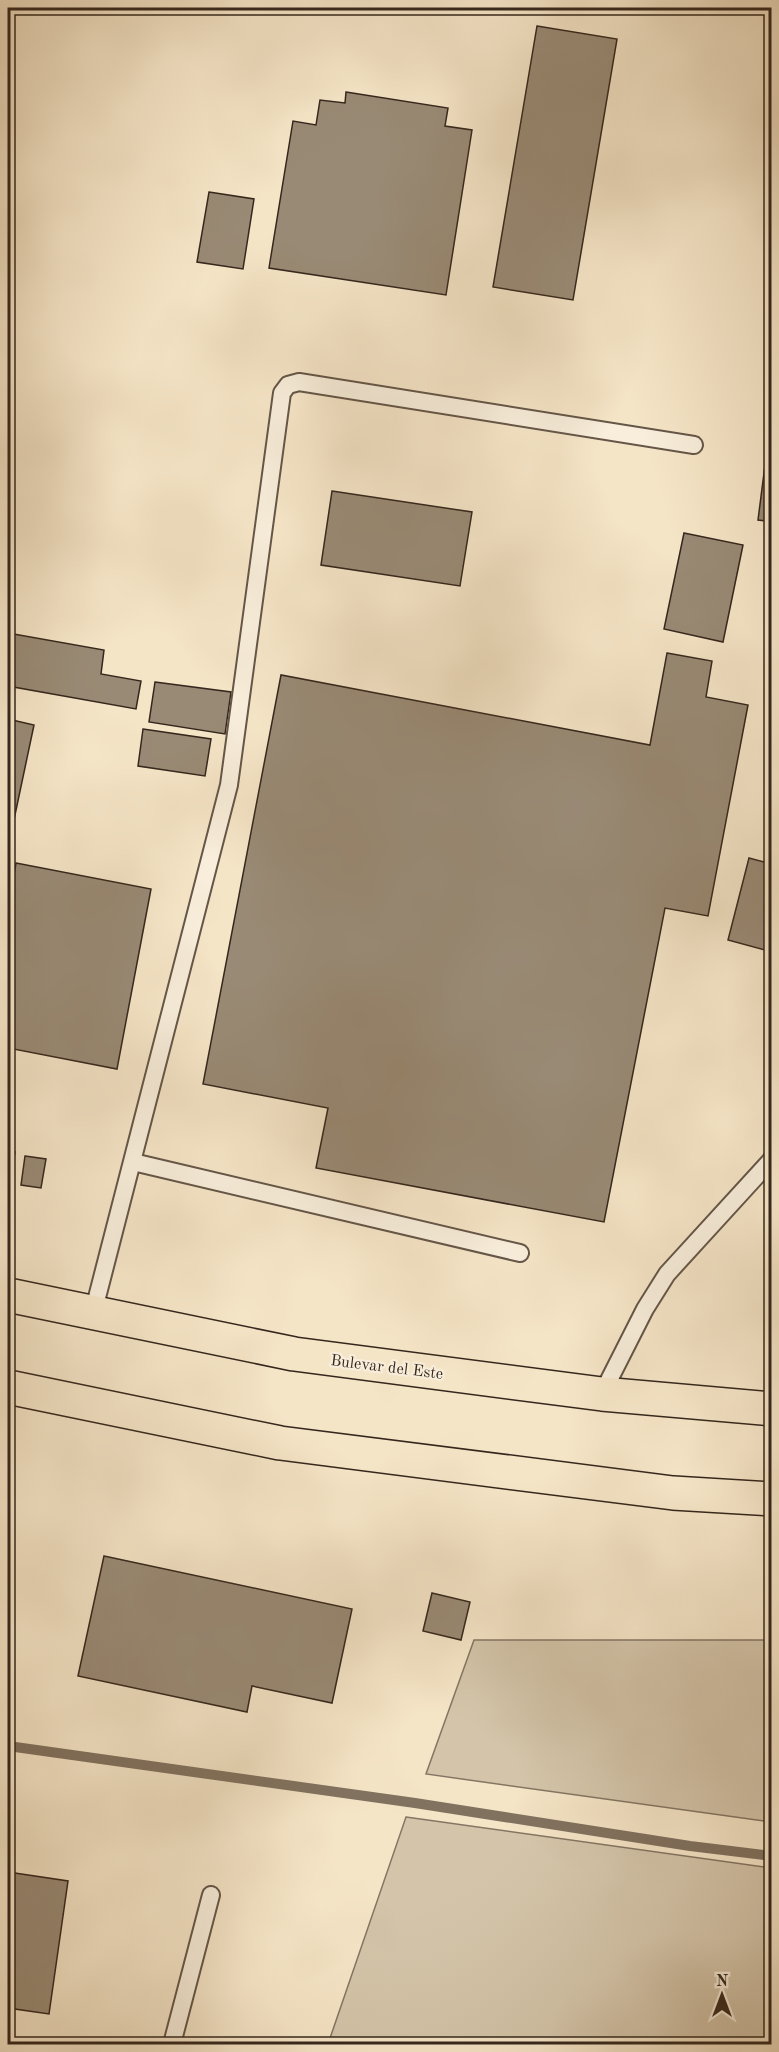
<svg xmlns="http://www.w3.org/2000/svg" width="779" height="2052" viewBox="0 0 779 2052" font-family="'Old Standard TT',serif">
  <rect width="100%" height="100%" fill="#f5e5c7"/>
  <filter id="stains"><feTurbulence type="fractalNoise" baseFrequency=".00333" numOctaves="4"/><feColorMatrix values="0 0 0 0 .2 0 0 0 0 .09 0 0 0 0 .02 0 0 0 .5 -.17"/></filter>
  <radialGradient id="worn" r=".72"><stop offset=".6" stop-color="#630" stop-opacity="0"/><stop offset="1" stop-color="#630" stop-opacity=".3"/></radialGradient>
  <path fill="#d4c5aa" stroke="#847664" stroke-width="1.5" d="M 474,1640 L 771,1640 L 771,1822 L 426,1774 Z
    M 406,1817 L 771,1868 L 771,2044 L 328,2044 Z"/>
  <g fill="none" stroke-linecap="round" stroke-linejoin="round">
    <path stroke="#817260" stroke-width="10" d="M 8,1746 L 415,1803 L 690,1846 L 772,1856"/>
  </g>
  <path fill="#998a75" stroke="#35271d" stroke-width="1.5" d="M 537,26 L 617,39 L 573,300 L 493,287 Z
    M 346,92 L 448,108 L 445,126 L 472,130 L 446,295 L 269,268 L 293,121 L 316,125 L 320,100 L 345,103 Z
    M 209,192 L 254,199 L 243,269 L 197,262 Z
    M 772,410 L 772,522 L 758,520 Z
    M 332,491 L 472,512 L 460,586 L 321,565 Z
    M 684,533 L 743,545 L 723,642 L 664,629 Z
    M 8,633 L 104,650 L 101,674 L 141,681 L 136,709 L 8,686 Z
    M 667,653 L 712,661 L 706,697 L 748,705 L 708,916 L 665,908 L 604,1222 L 316,1168 L 328,1108 L 203,1084 L 281,675 L 650,745 Z
    M 155,682 L 231,692 L 225,734 L 149,722 Z
    M 8,719 L 34,725 L 8,848 Z
    M 143,729 L 211,739 L 205,776 L 138,766 Z
    M 749,858 L 772,864 L 772,952 L 728,940 Z
    M 16,863 L 151,889 L 117,1069 L 8,1048 L 8,891 L 11,892 Z
    M 8,1151 L 15,1152 L 9,1194 L 8,1194 Z
    M 25,1156 L 46,1159 L 41,1188 L 21,1185 Z
    M 104,1556 L 352,1609 L 332,1703 L 252,1686 L 247,1712 L 78,1676 Z
    M 432,1593 L 470,1602 L 461,1640 L 423,1631 Z
    M 8,1872 L 68,1881 L 49,2014 L 8,2008 Z"/>
  <g fill="none" stroke-linecap="round" stroke-linejoin="round">
    <defs>
      <path id="service" d="M 133,1162 L 520,1253
        M 93,1313 L 229,785 L 282,393 L 288,385 L 299,382 L 694,445
        M 602,1394 L 645,1309 L 667,1274 L 772,1159
        M 172,2044 L 211,1895"/>
      <path id="trunk" d="M 8,1295 L 294,1354 L 602,1394 L 772,1409
        M 8,1387 L 280,1443 L 673,1493 L 772,1499"/>
    </defs>
    <use href="#service" stroke="#655648" stroke-width="20"/>
    <use href="#trunk" stroke="#35271d" stroke-width="36"/>
    <use href="#service" stroke="#f8eedb" stroke-width="16"/>
    <use href="#trunk" stroke="#f5e5c7" stroke-width="33"/>
  </g>
  <g text-anchor="middle" stroke-width="4.5" stroke-linejoin="round" paint-order="stroke">
    <g font-size="16" fill="#35271d" stroke="#f8eedb">
      <text transform="translate(387 1366) rotate(7)" y="6">Bulevar del Este</text>
    </g>
  </g>
  <rect width="779" height="2052" fill="none" stroke="#f5e5c7" stroke-width="30"/>
  <rect x="9" y="9" width="761" height="2034" fill="none" stroke="#35271d" stroke-width="3"/>
  <rect x="15" y="15" width="749" height="2022" fill="none" stroke="#35271d" stroke-width="1.5"/>
  <g transform="translate(722 1995)" stroke="#f8eedb" stroke-width="4.5" paint-order="stroke">
  <path d="M0-4.5L10 22L0 15L-10 22Z" fill="#35271d"/>
  <text y="-9" font-size="16" font-weight="bold" text-anchor="middle" fill="#35271d">N</text>
  </g>
  <rect width="100%" height="100%" filter="url(#stains)"/>
  <rect width="100%" height="100%" fill="url(#worn)"/>
</svg>
